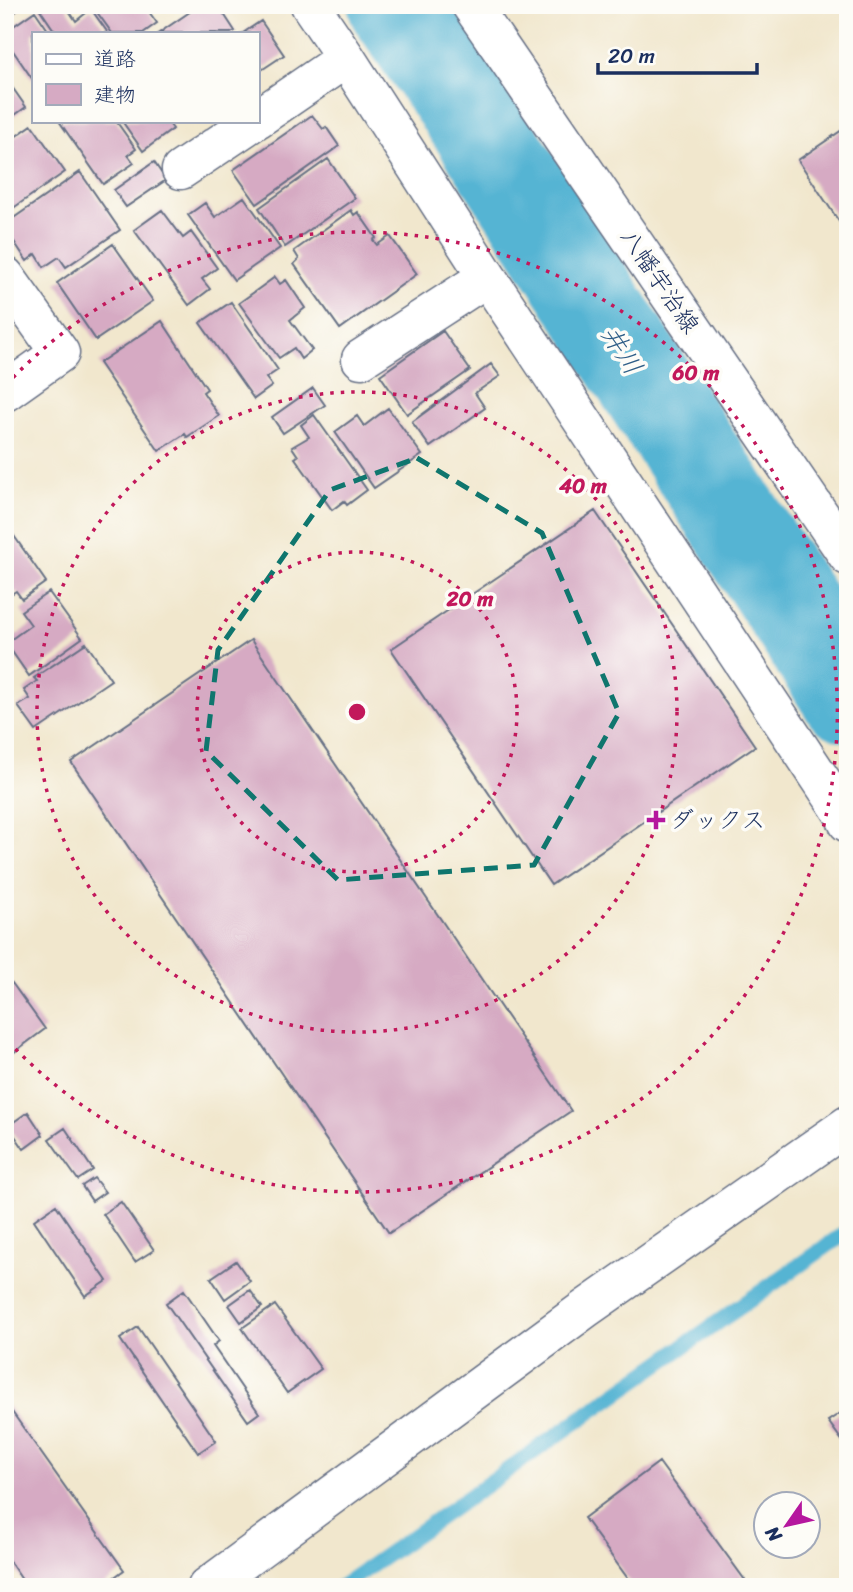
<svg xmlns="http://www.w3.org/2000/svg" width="853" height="1592" viewBox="0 0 853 1592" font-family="Sriracha,'Klee One',sans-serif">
  <rect width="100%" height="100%" fill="#fdfcf7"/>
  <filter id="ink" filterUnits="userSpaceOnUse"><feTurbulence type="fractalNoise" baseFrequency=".0143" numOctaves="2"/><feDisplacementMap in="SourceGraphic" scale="14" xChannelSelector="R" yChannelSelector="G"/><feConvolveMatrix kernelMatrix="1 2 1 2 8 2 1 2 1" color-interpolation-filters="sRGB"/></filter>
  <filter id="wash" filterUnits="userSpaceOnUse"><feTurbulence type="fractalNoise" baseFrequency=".00686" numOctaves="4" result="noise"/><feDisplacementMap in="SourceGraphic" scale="28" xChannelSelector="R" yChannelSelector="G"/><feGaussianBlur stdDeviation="1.57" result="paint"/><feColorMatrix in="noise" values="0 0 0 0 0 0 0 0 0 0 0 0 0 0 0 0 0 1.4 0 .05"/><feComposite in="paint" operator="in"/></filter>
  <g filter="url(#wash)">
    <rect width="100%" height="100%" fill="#f1e7cd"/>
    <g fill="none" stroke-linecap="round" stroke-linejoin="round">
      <path stroke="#55b4d3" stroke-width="16" d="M 341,1587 L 848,1231"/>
      <path stroke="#55b4d3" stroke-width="96" d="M 396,5 L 480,128 L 848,694"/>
    </g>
    <g id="blocks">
      <path fill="#d6aac3" d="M 5,5 L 25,5 L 5,19 Z
        M 37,5 L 65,5 L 76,21 L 91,9 L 108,33 L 56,33 Z
        M 98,5 L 144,5 L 157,23 L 143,33 L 112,33 L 94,8 Z
        M 200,5 L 218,5 L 235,31 L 231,33 L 159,33 Z
        M 35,11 L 50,33 L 33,33 L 33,80 L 5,39 L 5,32 Z
        M 261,21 L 284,55 L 257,73 L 257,33 L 243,33 Z
        M 5,77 L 26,107 L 5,122 Z
        M 312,115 L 323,129 L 326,127 L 339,146 L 257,204 L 233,170 Z
        M 59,121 L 116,121 L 136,149 L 128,155 L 134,163 L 103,184 Z
        M 122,121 L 167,121 L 173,129 L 143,151 Z
        M 32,125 L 65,172 L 9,211 L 5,206 L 5,144 Z
        M 848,126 L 848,235 L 798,160 Z
        M 328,159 L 355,198 L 285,247 L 259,208 Z
        M 154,162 L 166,180 L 126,207 L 114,190 Z
        M 80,172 L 120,230 L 66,267 L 59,257 L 44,267 L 36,254 L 27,261 L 5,228 L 5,224 Z
        M 244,197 L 280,248 L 234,280 L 188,215 L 205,203 L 215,217 Z
        M 162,210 L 183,238 L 191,232 L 217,268 L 202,279 L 210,289 L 189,305 L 134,230 Z
        M 351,210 L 354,215 L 358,212 L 376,238 L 373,240 L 377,245 L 390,236 L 417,274 L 340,329 L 294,264 L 299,259 L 294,251 Z
        M 113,244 L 153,301 L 96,340 L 57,283 Z
        M 275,277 L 280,284 L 286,280 L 305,308 L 290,320 L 312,350 L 301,359 L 294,348 L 279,358 L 239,303 Z
        M 231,302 L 278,370 L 266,378 L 272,386 L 254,399 L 200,323 Z
        M 162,321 L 207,389 L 203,392 L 219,416 L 187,437 L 185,434 L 159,451 L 99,363 Z
        M 443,331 L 470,370 L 407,414 L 380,375 Z
        M 491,364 L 500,376 L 475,393 L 485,408 L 430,447 L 412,422 Z
        M 313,388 L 325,405 L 283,433 L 272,417 Z
        M 388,408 L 422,455 L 374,488 L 335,432 L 357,416 L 364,426 Z
        M 314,415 L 367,490 L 347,505 L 344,501 L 332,510 L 295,458 L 298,456 L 292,447 L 309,437 L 301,425 Z
        M 595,511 L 755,746 L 551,885 L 391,649 Z
        M 12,533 L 46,582 L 22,599 L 16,591 L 5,598 L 5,538 Z
        M 49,592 L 82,638 L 29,676 L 6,643 L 31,625 L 21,611 Z
        M 251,640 L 571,1111 L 389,1233 L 71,762 Z
        M 86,643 L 111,680 L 36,731 L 18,706 L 30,699 L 24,690 L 37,681 L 34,678 Z
        M 12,983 L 45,1029 L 5,1059 L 5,988 Z
        M 28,1112 L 43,1135 L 24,1149 L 8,1126 Z
        M 65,1128 L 93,1170 L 78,1180 L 49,1139 Z
        M 94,1178 L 105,1192 L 92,1201 L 82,1186 Z
        M 121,1202 L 154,1250 L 135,1262 L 103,1214 Z
        M 56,1205 L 107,1281 L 85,1296 L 34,1220 Z
        M 236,1261 L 250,1281 L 225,1299 L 211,1278 Z
        M 184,1290 L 219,1341 L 213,1346 L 259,1413 L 248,1421 L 166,1303 Z
        M 250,1290 L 262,1307 L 241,1322 L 229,1305 Z
        M 275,1305 L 321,1369 L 287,1393 L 242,1328 Z
        M 138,1327 L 216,1441 L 198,1453 L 120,1339 Z
        M 5,1402 L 124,1570 L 101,1587 L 27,1587 L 5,1555 Z
        M 848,1408 L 848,1449 L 828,1421 Z
        M 659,1462 L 750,1587 L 634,1587 L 584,1518 Z"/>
    </g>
  </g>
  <g filter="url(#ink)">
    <use href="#blocks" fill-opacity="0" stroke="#666f85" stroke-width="2"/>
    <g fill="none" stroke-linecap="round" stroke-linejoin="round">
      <defs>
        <path id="minor" d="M 310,5 L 346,58 L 487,277 L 843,813 L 848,823
          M 257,119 L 346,58
          M 181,170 L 254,121
          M 5,276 L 60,353 L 5,392
          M 361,359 L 487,277
          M 207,1587 L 585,1309 L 848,1125"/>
        <path id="major" d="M 471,5 L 848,556"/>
      </defs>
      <use href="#minor" stroke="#666f85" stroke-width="41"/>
      <use href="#major" stroke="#666f85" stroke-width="41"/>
      <use href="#minor" stroke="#fff" stroke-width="38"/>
      <use href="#major" stroke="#fff" stroke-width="38"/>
    </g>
  </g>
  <path fill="none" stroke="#0f766e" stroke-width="5" stroke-dasharray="14 9" stroke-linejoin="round" d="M 417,458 L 542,533 L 619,713 L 534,865 L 338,880 L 206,751 L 218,650 L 330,490 Z"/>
  <g fill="none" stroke="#c2185b" stroke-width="3.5" stroke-dasharray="3.5 7">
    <circle cx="357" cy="712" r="160"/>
    <circle cx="357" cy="712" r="320"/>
    <path d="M6 385A480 480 0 1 1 6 1039"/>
  </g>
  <path fill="#b5179e" stroke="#fdfcf7" stroke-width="2.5" d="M652.5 809.5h7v7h7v7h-7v7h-7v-7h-7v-7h7z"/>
  <g text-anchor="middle" stroke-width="7" stroke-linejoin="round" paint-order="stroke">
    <g font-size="24" fill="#1b2f5e" stroke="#fdfcf7">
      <text transform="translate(660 281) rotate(56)" y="8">八幡宇治線</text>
    </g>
    <g font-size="24" fill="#1b2f5e" stroke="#fdfcf7" text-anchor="start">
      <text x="670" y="828">ダックス</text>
    </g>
    <g font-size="26" font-style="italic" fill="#2f5e87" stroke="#fdfcf7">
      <text transform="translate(622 350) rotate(57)" y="9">井川</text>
    </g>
  </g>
  <circle cx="357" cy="712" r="10" fill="#c2185b" stroke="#fdfcf7" stroke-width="3.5"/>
  <g font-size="21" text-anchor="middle" font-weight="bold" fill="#c2185b" stroke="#fdfcf7" stroke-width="7" stroke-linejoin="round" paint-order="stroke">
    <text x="696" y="380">60 m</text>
    <text x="583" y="493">40 m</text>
    <text x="470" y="606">20 m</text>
  </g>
  <rect width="853" height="1592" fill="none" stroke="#fdfcf7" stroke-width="28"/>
  <rect x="32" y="32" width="228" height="91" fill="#fdfcf7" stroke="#a3aaba" stroke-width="2"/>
  <rect x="46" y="54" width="35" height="10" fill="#ffffff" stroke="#a3aaba" stroke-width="2"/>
  <text x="94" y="66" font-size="21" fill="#1b2f5e">道路</text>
  <rect x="46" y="84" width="35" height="21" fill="#d6aac3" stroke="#a3aaba" stroke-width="2"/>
  <text x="94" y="102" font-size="21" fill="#1b2f5e">建物</text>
  <g transform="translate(787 1525) rotate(236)"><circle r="33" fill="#fdfcf7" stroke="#a3aaba" stroke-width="2"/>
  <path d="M0-5L12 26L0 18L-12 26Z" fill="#b5179e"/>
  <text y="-10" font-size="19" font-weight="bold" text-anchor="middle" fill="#1b2f5e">N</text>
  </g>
  <path d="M598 63v10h159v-10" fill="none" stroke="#1b2f5e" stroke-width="3.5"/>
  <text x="608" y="63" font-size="21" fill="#1b2f5e" stroke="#fdfcf7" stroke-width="5" paint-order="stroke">20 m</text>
</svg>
